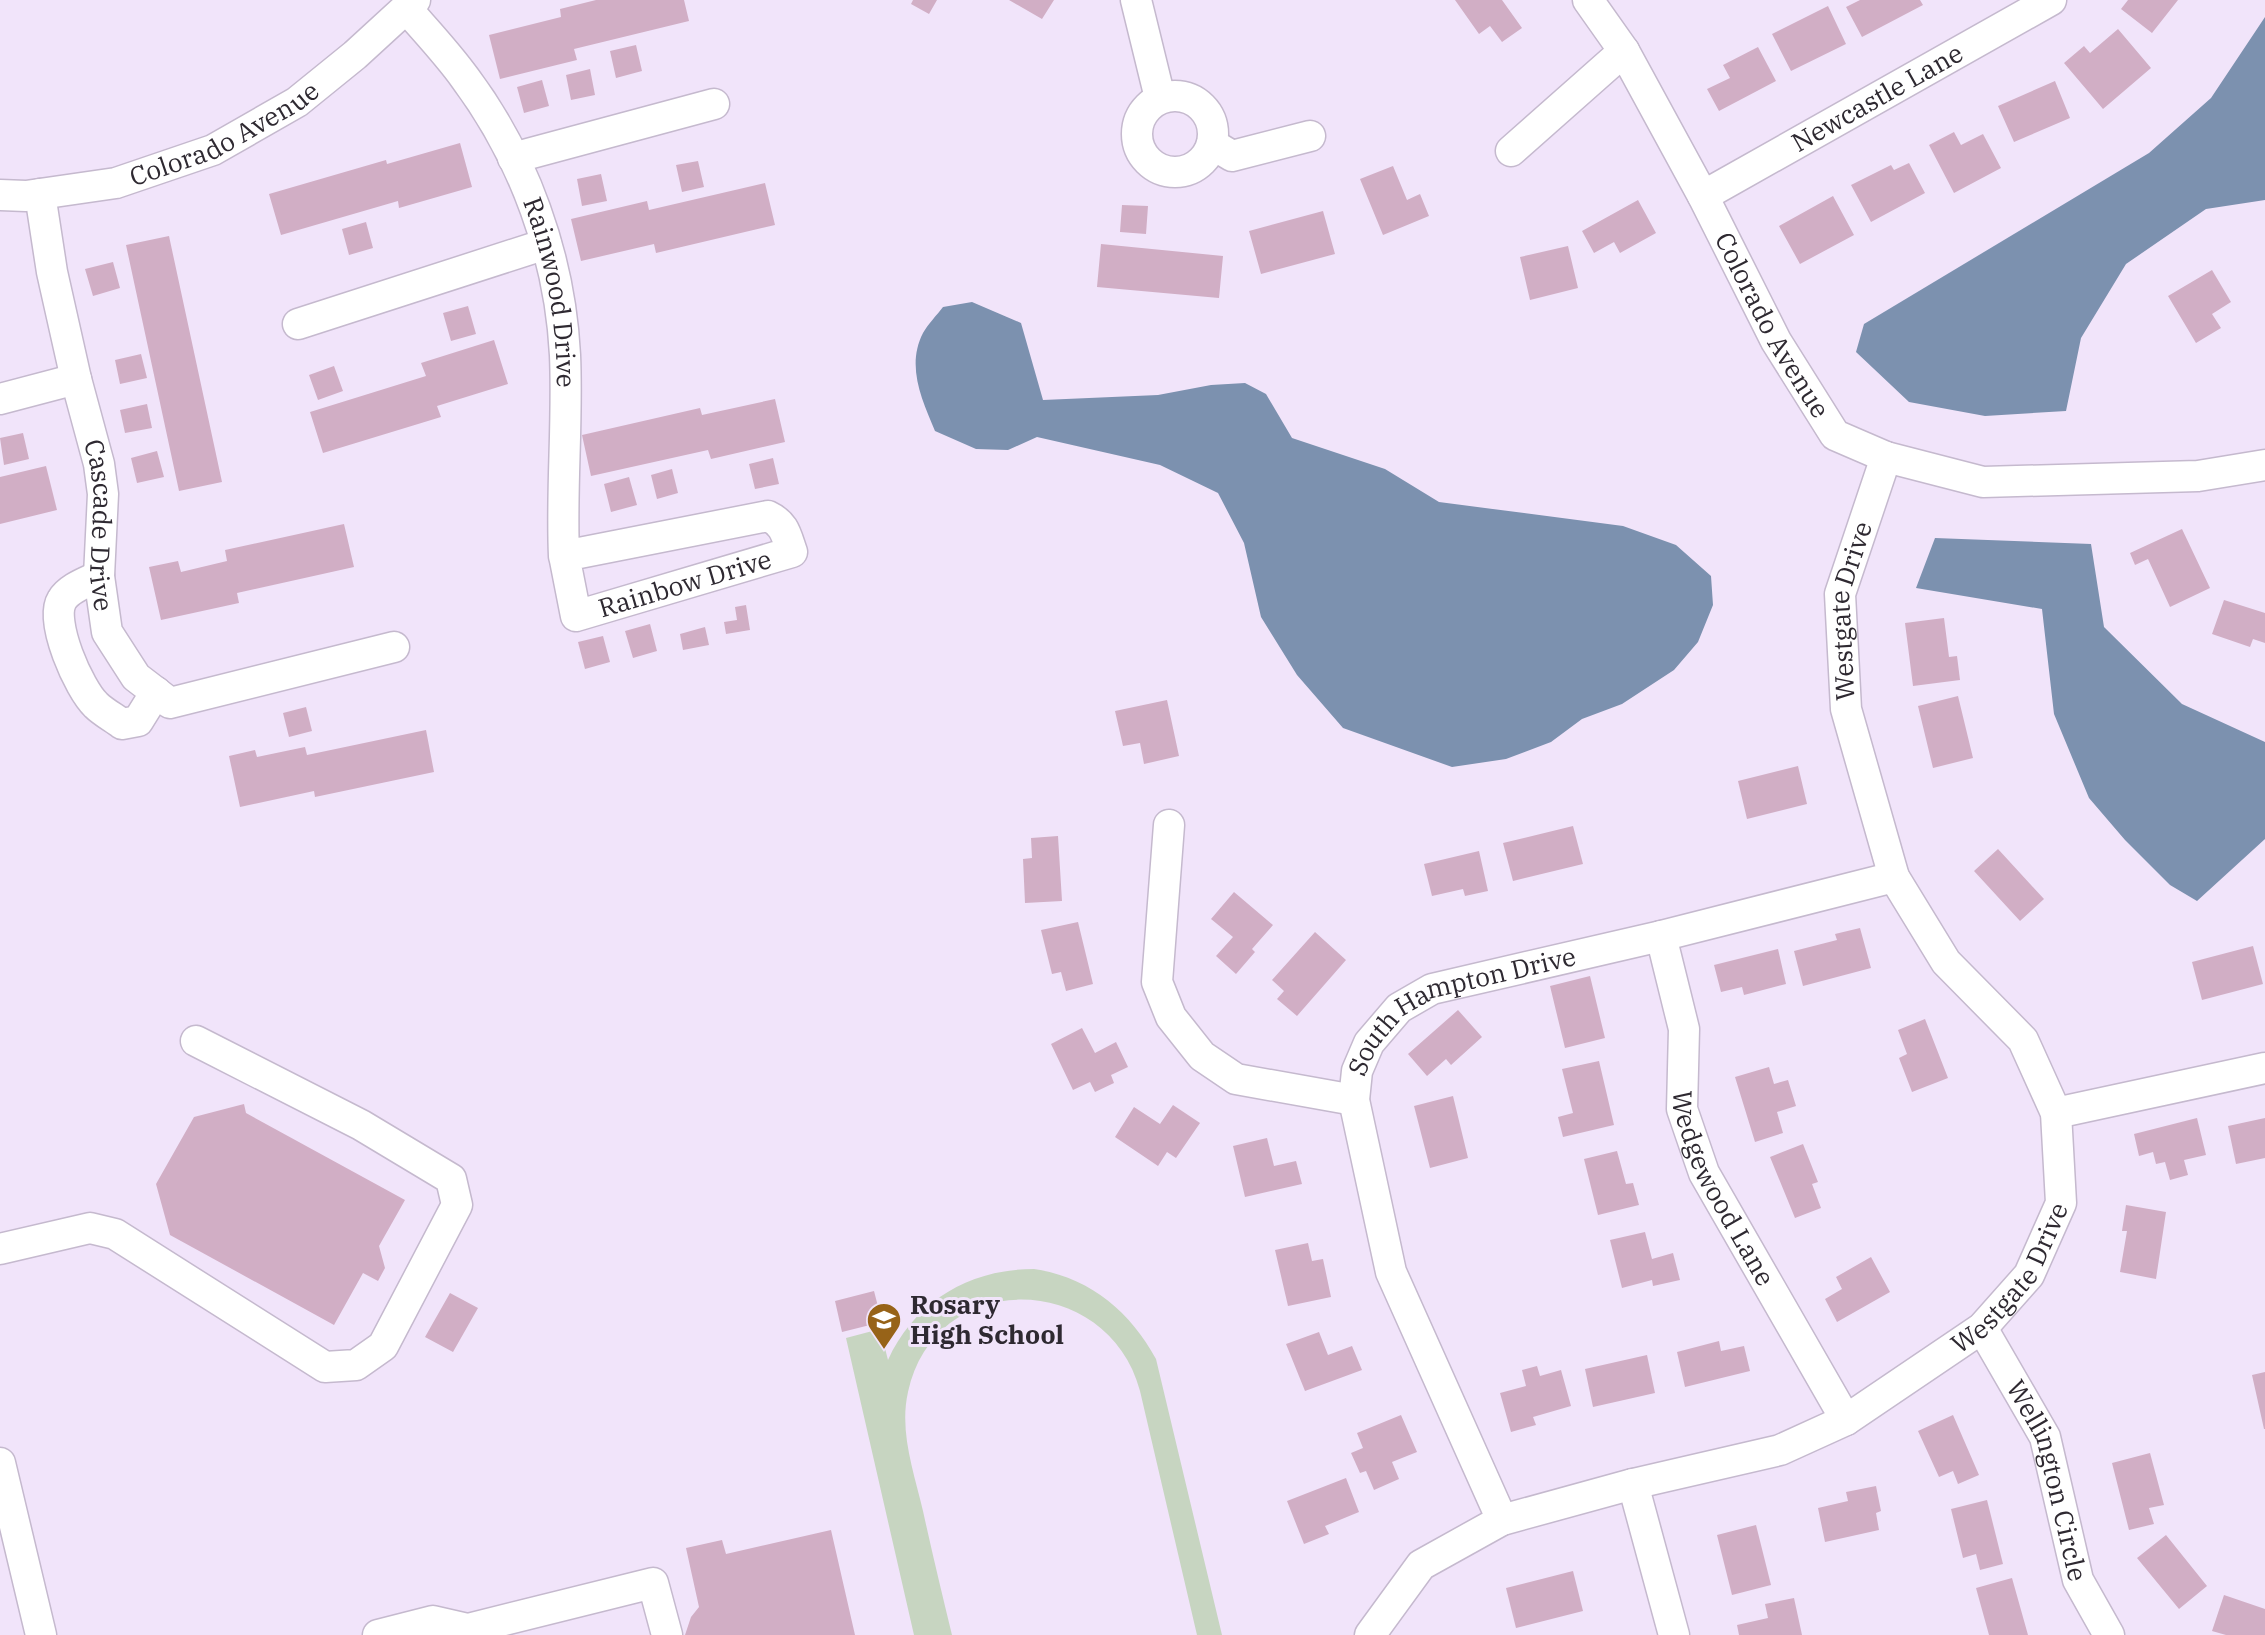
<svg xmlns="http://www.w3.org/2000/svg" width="2265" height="1635" viewBox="0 0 2265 1635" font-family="'IBM Plex Serif',serif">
  <rect width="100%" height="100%" fill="#f1e4fa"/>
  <path fill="#c7d5c1" d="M 1034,1269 C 1089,1277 1130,1311 1156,1359 L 1222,1635 L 1197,1635 L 1140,1391 C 1108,1271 935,1267 908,1392 C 899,1432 914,1472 923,1511 C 932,1552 942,1594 952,1635 L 914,1635 L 846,1338 L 880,1329 L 888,1360 C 915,1301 970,1269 1034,1269 Z"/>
  <path fill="#7c91af" d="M 2265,17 L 2265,200 L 2206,209 L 2126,264 L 2081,338 L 2066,411 L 1985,416 L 1909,402 L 1856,352 L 1864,324 L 2149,153 L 2211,98 Z
    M 972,302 L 1021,323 L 1043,400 L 1158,395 L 1211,385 L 1245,383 L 1266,394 L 1292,438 L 1385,469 L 1439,502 L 1623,526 L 1676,545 L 1711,576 L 1713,605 L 1698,642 L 1674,670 L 1622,704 L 1582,719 L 1551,742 L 1506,759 L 1452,767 L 1343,728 L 1297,675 L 1261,617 L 1244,543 L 1218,493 L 1160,465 L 1037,437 L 1008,450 L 976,449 L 935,431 C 922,400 906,366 923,333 C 928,324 937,315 943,307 Z
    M 1935,538 L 2091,544 L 2104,627 L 2182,704 L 2265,742 L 2265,839 L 2197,901 L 2170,885 L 2125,840 L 2089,798 L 2054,714 L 2042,609 L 1916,588 Z"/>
  <path fill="#d1aec5" d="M 596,0 L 684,0 L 689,21 L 574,49 L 577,60 L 500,79 L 489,35 L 561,17 L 560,9 Z
    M 913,0 L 937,0 L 929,14 L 911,4 Z
    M 1009,0 L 1054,0 L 1042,19 Z
    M 1455,0 L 1502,0 L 1522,28 L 1502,42 L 1490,26 L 1479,34 Z
    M 1860,0 L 1920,0 L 1923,5 L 1862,37 L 1846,7 Z
    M 2128,0 L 2178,0 L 2152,33 L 2121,9 Z
    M 1828,6 L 1846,44 L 1791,71 L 1772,34 Z
    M 2118,29 L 2151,68 L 2103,109 L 2064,63 L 2084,46 L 2090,53 Z
    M 636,45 L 642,71 L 616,78 L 610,51 Z
    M 1758,47 L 1776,81 L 1719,111 L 1707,89 L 1730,78 L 1723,65 Z
    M 590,69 L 595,95 L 571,100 L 566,75 Z
    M 542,80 L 549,106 L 524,113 L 517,87 Z
    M 2055,81 L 2070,118 L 2014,142 L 1998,106 Z
    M 1954,132 L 1961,145 L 1983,134 L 2001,168 L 1954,193 L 1929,145 Z
    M 460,143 L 472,187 L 399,208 L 398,201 L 281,235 L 269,194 L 386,160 L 387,164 Z
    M 698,161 L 704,187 L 682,192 L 676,165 Z
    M 1909,163 L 1925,193 L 1871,222 L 1851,185 L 1891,165 L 1894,170 Z
    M 1393,166 L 1407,200 L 1420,194 L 1429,216 L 1383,235 L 1360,179 Z
    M 601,174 L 607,201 L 582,206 L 577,179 Z
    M 765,183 L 775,225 L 656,253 L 654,244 L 581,261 L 571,219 L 647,201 L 649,210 Z
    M 1833,196 L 1854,235 L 1800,264 L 1779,226 Z
    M 1638,200 L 1656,233 L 1620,253 L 1614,242 L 1594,253 L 1582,231 Z
    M 1122,205 L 1148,206 L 1146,234 L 1120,232 Z
    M 1323,211 L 1335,254 L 1261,274 L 1249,231 Z
    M 366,222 L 373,248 L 349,255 L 342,229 Z
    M 169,236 L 222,482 L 179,491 L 126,245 Z
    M 1101,244 L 1223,256 L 1219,298 L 1097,287 Z
    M 1568,246 L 1578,288 L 1530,300 L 1520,257 Z
    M 113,262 L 120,288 L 93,296 L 85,269 Z
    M 2212,270 L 2231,302 L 2212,314 L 2221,328 L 2196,343 L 2168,296 Z
    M 468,306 L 476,334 L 451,341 L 443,313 Z
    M 494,340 L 508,384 L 437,406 L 441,417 L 323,453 L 310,412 L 426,376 L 421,363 Z
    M 141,354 L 147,378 L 120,384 L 115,360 Z
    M 334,366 L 343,391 L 318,400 L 309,375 Z
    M 775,399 L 785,442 L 711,459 L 708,450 L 591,476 L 582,435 L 700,408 L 702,415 Z
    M 147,404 L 152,428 L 125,433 L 120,410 Z
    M 23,433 L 29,459 L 4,465 L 0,438 Z
    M 157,451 L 164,477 L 137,483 L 131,458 Z
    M 773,458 L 779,484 L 755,489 L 749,464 Z
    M 46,466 L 57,510 L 0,524 L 0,477 Z
    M 672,469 L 678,493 L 657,499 L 651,475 Z
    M 629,477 L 637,505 L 611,512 L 604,484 Z
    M 344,524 L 354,567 L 237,593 L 239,603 L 161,620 L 149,567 L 178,561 L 181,572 L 227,561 L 225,550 Z
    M 2182,529 L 2210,588 L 2170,607 L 2148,559 L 2135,565 L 2130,553 Z
    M 2224,600 L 2265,613 L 2265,643 L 2253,639 L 2250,647 L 2212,634 Z
    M 746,605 L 750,630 L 726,634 L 724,622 L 737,620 L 735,607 Z
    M 1944,618 L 1949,657 L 1957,656 L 1960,680 L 1913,686 L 1905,623 Z
    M 650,624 L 657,651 L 633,658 L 625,631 Z
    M 705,627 L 709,645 L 683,650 L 680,634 Z
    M 603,636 L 610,662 L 585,669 L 578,642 Z
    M 1958,696 L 1973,758 L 1933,768 L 1918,706 Z
    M 1167,700 L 1179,756 L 1144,764 L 1140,743 L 1123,746 L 1115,711 Z
    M 306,707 L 312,731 L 289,737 L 283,713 Z
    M 426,730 L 434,772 L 315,797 L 314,791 L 240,807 L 229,756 L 255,750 L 257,757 L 305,747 L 307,755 Z
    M 1798,766 L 1807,804 L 1747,819 L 1738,781 Z
    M 1573,826 L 1583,864 L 1513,881 L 1503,843 Z
    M 1058,836 L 1062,901 L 1025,903 L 1023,859 L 1032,858 L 1031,838 Z
    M 1998,849 L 2044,899 L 2020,921 L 1974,871 Z
    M 1479,851 L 1488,891 L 1465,896 L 1463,889 L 1432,896 L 1424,864 Z
    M 1234,892 L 1273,925 L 1252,949 L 1255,952 L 1236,974 L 1216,956 L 1233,937 L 1211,919 Z
    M 1078,922 L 1093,984 L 1066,991 L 1061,972 L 1052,974 L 1041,930 Z
    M 1860,928 L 1871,968 L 1803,986 L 1794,951 L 1837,940 L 1835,934 Z
    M 1315,932 L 1346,960 L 1297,1016 L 1277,999 L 1284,991 L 1272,980 Z
    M 2253,946 L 2263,984 L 2202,1000 L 2192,962 Z
    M 1778,949 L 1786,984 L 1744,995 L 1742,987 L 1721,992 L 1714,965 Z
    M 1590,976 L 1605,1038 L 1565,1048 L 1550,986 Z
    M 1458,1010 L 1482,1037 L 1451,1065 L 1446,1059 L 1427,1076 L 1408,1054 Z
    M 1925,1019 L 1948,1078 L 1912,1092 L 1899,1058 L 1907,1054 L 1898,1030 Z
    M 1082,1028 L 1095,1053 L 1116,1042 L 1128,1067 L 1111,1075 L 1114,1083 L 1095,1092 L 1090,1082 L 1073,1090 L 1051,1044 Z
    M 1599,1061 L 1614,1125 L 1563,1137 L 1558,1117 L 1573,1113 L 1562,1069 Z
    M 1769,1067 L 1774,1084 L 1788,1080 L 1796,1106 L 1777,1112 L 1783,1133 L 1755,1142 L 1735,1077 Z
    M 1453,1096 L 1468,1158 L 1430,1168 L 1414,1106 Z
    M 244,1104 L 246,1113 L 405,1200 L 379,1246 L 385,1268 L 378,1281 L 363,1273 L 334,1325 L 170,1235 L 156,1184 L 194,1117 Z
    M 1173,1105 L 1200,1123 L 1176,1158 L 1167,1152 L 1158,1166 L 1115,1137 L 1134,1107 L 1160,1124 Z
    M 2197,1118 L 2206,1155 L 2184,1160 L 2188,1175 L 2170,1180 L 2165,1162 L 2156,1164 L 2153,1152 L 2139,1156 L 2134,1134 Z
    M 2265,1118 L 2265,1158 L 2236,1164 L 2228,1126 Z
    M 1267,1138 L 1274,1166 L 1296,1161 L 1302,1184 L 1245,1197 L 1233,1146 Z
    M 1803,1144 L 1818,1182 L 1812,1184 L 1821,1208 L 1795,1218 L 1770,1157 Z
    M 1617,1151 L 1626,1184 L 1633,1183 L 1639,1205 L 1598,1215 L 1584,1159 Z
    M 2126,1205 L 2166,1212 L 2156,1279 L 2120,1272 L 2127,1231 L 2122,1231 Z
    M 1645,1232 L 1652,1259 L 1673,1253 L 1680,1280 L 1653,1286 L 1652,1280 L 1622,1288 L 1610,1240 Z
    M 1308,1243 L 1312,1261 L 1323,1259 L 1331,1297 L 1288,1306 L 1275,1250 Z
    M 1871,1257 L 1890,1292 L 1837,1322 L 1825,1299 L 1842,1289 L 1836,1277 Z
    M 874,1291 L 882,1322 L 842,1332 L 835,1301 Z
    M 450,1293 L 478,1308 L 453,1352 L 425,1337 Z
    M 1319,1332 L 1328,1355 L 1352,1346 L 1362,1370 L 1305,1391 L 1286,1344 Z
    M 1719,1341 L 1721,1351 L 1744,1346 L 1750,1371 L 1685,1387 L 1677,1352 Z
    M 1647,1355 L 1655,1393 L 1593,1407 L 1585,1369 Z
    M 1537,1366 L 1540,1376 L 1561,1370 L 1571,1406 L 1533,1417 L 1536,1425 L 1511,1432 L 1500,1393 L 1526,1386 L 1522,1370 Z
    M 2265,1372 L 2265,1429 L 2264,1429 L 2252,1375 Z
    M 1401,1415 L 1417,1452 L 1392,1462 L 1399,1479 L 1374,1490 L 1366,1471 L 1360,1473 L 1351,1453 L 1363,1448 L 1357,1433 Z
    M 1953,1415 L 1979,1475 L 1958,1484 L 1953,1471 L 1939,1477 L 1918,1431 Z
    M 2150,1453 L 2164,1505 L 2149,1508 L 2154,1524 L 2129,1530 L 2112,1463 Z
    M 1346,1478 L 1359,1512 L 1325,1526 L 1329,1534 L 1304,1544 L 1287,1501 Z
    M 1876,1486 L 1881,1511 L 1876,1513 L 1879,1530 L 1825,1542 L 1818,1508 L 1848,1501 L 1846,1492 Z
    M 1987,1500 L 2003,1564 L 1980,1570 L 1976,1554 L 1963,1558 L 1951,1509 Z
    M 1756,1525 L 1771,1585 L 1732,1595 L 1717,1535 Z
    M 831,1530 L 855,1635 L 685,1635 L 691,1617 L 699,1607 L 686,1548 L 722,1540 L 726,1554 Z
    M 2166,1535 L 2207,1586 L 2179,1609 L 2137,1558 Z
    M 1573,1571 L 1583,1611 L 1516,1628 L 1506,1588 Z
    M 2012,1578 L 2028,1635 L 1989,1635 L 1976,1588 Z
    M 2224,1595 L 2265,1609 L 2265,1635 L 2226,1635 L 2212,1631 Z
    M 1794,1598 L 1802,1635 L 1739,1635 L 1737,1625 L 1768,1618 L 1765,1604 Z"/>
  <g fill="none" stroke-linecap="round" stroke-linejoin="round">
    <defs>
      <g id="minor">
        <path d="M 1136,0 L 1160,98"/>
        <path id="s1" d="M 1588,0 L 1624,51 L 1703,196 L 1776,341 L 1835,435 L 1886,457 L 1983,482 L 2198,476 L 2265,465"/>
        <path id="s2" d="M 406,8 C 426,31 447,53 465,78 C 524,157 560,256 565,355 C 568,422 561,489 564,556 L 565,560 L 576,616 L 792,552 C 786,535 785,524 768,516 L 564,556"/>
        <circle cx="1175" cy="134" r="38"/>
        <path d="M 1212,144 L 1232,156 L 1310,136"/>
        <path d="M 1511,151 L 1624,51"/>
        <path d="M 513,158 L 714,104"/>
        <path id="s3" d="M 40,194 L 52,272 L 76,379 L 99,464 L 103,494 L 99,576 L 107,632 L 136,677 L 170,703 L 394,647"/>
        <path id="s4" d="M 0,195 L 26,196 L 116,183 L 213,150 L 297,102 L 355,55 L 415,0"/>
        <path id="s5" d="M 1703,196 L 2051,0"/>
        <path d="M 298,324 L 546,244"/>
        <path d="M 0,399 L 76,379"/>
        <path d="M 99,576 C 87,582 69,588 62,600 C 49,621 79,689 96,705 C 103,712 114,718 122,724 L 138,721 L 156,692"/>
        <path d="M 1169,825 L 1157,982 L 1171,1017 L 1202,1056 L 1236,1079 L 1354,1100"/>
        <path id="s6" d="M 1661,936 L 1684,1029 L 1682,1109 L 1704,1173 L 1846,1420"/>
        <path d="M 2056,1113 L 2265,1068"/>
        <path d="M 0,1249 L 90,1228 L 115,1234 L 325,1367 L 356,1365 L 383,1346 L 457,1205 L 451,1179 L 361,1125 L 196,1041"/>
        <path id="s7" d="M 1982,1328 L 2045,1437 L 2078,1580 L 2109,1635"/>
        <path d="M 0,1463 L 41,1635"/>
        <path d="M 1633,1484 L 1674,1635"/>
        <path id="s8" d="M 1502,1520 L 1391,1272 L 1354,1100 L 1357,1071 L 1369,1043 L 1399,1008 L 1432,989 L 1661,936 L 1894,877"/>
        <path d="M 378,1635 L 433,1621 L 468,1629 L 653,1583 L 667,1635"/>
        <path id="s9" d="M 1370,1635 L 1421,1565 L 1502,1520 L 1633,1484 L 1780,1450 L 1846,1420 L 1982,1328 L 2029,1275 L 2061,1203 L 2056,1113 L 2023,1040 L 1946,962 L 1894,877 L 1846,709 L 1840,594 L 1886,457"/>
      </g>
    </defs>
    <use href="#minor" stroke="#c5b9ce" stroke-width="33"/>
    <use href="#minor" stroke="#fff" stroke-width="30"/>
  </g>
  <defs>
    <symbol id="school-pin" viewBox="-11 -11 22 30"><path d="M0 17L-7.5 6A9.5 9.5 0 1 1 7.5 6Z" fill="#976318" stroke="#f1e4fa"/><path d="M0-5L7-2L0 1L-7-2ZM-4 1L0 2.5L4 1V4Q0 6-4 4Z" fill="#fff"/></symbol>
  </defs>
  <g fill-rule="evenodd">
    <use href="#school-pin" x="864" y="1300" width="40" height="54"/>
  </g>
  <g text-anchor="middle" stroke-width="6" stroke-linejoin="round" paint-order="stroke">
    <g font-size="26" fill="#2e2931" stroke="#f1e4fa">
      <text dy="9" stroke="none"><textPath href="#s5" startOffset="200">Newcastle Lane</textPath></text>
      <text dy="9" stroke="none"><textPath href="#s4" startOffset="236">Colorado Avenue</textPath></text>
      <text dy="9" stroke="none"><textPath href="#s2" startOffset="326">Rainwood Drive</textPath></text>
      <text dy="9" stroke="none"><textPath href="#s1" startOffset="374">Colorado Avenue</textPath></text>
      <text dy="9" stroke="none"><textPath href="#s3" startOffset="338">Cascade Drive</textPath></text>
      <text dy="9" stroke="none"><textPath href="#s2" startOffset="766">Rainbow Drive</textPath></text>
      <text dy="9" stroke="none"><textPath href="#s9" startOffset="1506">Westgate Drive</textPath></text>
      <text dy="9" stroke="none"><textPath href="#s8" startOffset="606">South Hampton Drive</textPath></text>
      <text dy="9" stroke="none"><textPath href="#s6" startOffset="264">Wedgewood Lane</textPath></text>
      <text dy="9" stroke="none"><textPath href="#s9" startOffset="760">Westgate Drive</textPath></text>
      <text dy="9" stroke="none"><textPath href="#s7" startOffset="168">Wellington Circle</textPath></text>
    </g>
    <g font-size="26" font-weight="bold" fill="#2e2931" stroke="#f1e4fa" text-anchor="start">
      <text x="910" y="1314">Rosary<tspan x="910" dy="30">High School</tspan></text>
    </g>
  </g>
</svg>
